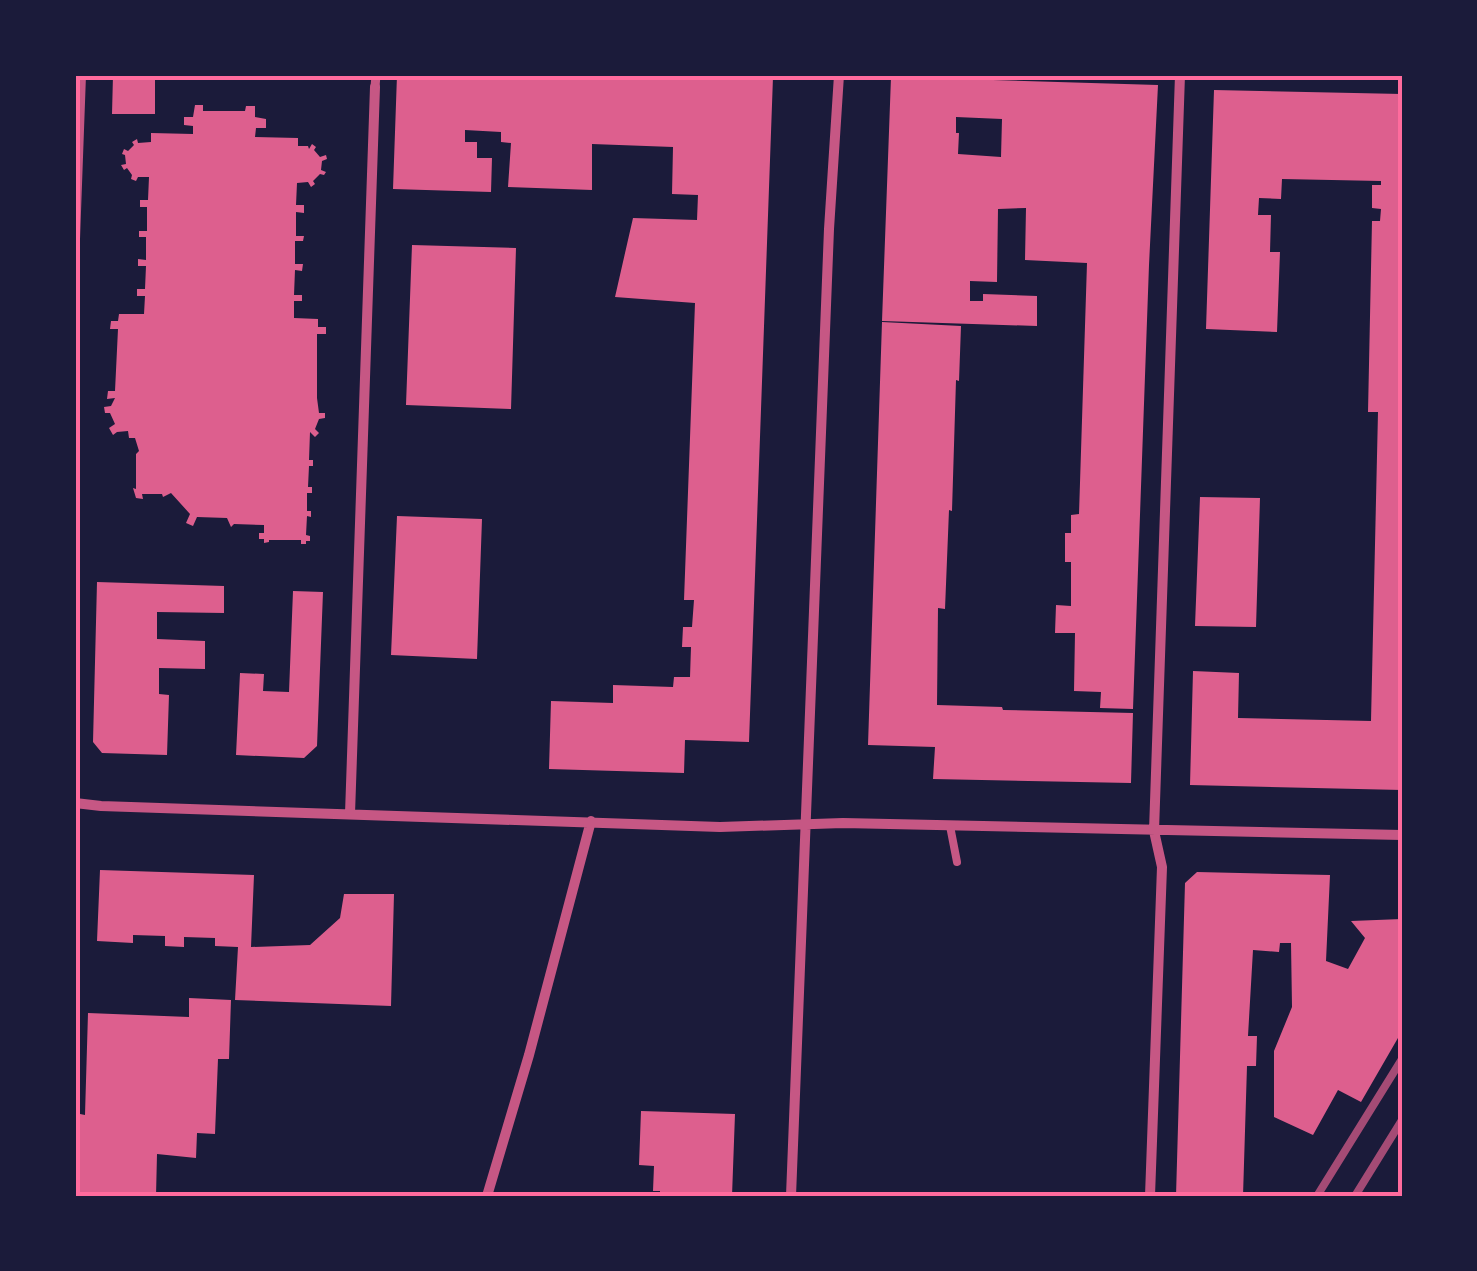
<svg xmlns="http://www.w3.org/2000/svg" width="1477" height="1271" viewBox="0 0 1477 1271" font-family="Arial,sans-serif">
  <rect width="100%" height="100%" fill="#1b1b3a"/>
  <path fill="#dd5f8e" fill-rule="evenodd" d="M 113,75 L 155,75 L 155,114 L 112,114 Z
    M 397,75 L 773,77 L 749,742 L 685,740 L 684,773 L 549,769 L 551,701 L 613,703 L 613,685 L 673,687 L 674,677 L 690,677 L 691,647 L 682,647 L 683,627 L 692,627 L 694,600 L 684,600 L 695,303 L 615,297 L 633,218 L 697,220 L 698,195 L 672,194 L 673,147 L 592,144 L 592,190 L 508,187 L 511,143 L 501,142 L 501,132 L 465,130 L 465,142 L 477,142 L 477,158 L 492,158 L 491,192 L 393,189 Z
    M 891,77 L 1158,85 L 1149,265 L 1133,709 L 1100,708 L 1101,692 L 1074,691 L 1075,633 L 1055,633 L 1056,605 L 1071,606 L 1071,562 L 1065,562 L 1065,533 L 1071,533 L 1071,515 L 1079,514 L 1087,263 L 1025,260 L 1026,208 L 998,209 L 997,282 L 970,281 L 970,301 L 983,301 L 983,294 L 1037,296 L 1037,326 L 882,321 ZM 956,117 L 1002,119 L 1001,157 L 958,154 L 959,133 L 956,133 Z
    M 1214,90 L 1402,94 L 1402,790 L 1190,785 L 1193,671 L 1239,673 L 1238,718 L 1371,721 L 1378,412 L 1368,412 L 1372,221 L 1380,221 L 1381,209 L 1372,208 L 1372,185 L 1381,185 L 1381,181 L 1282,179 L 1281,199 L 1259,198 L 1258,215 L 1271,215 L 1270,252 L 1280,252 L 1277,332 L 1206,329 Z
    M 195,105 L 203,105 L 203,111 L 245,111 L 246,106 L 255,106 L 255,117 L 266,119 L 266,128 L 256,128 L 255,137 L 298,138 L 298,146 L 308,146 L 309,149 L 312,144 L 316,147 L 314,150 L 320,157 L 326,155 L 327,159 L 322,161 L 321,170 L 326,172 L 324,175 L 320,174 L 313,181 L 315,184 L 311,187 L 308,182 L 297,183 L 296,205 L 304,205 L 304,213 L 296,212 L 296,236 L 304,236 L 303,241 L 295,241 L 295,264 L 303,264 L 302,271 L 295,270 L 294,295 L 302,295 L 302,301 L 294,301 L 294,318 L 318,319 L 318,327 L 326,327 L 326,334 L 317,334 L 317,398 L 319,413 L 325,413 L 325,418 L 319,419 L 315,429 L 319,433 L 315,437 L 310,432 L 309,460 L 313,460 L 313,466 L 309,466 L 308,487 L 312,487 L 312,493 L 307,493 L 307,511 L 311,511 L 311,517 L 307,516 L 306,535 L 310,536 L 310,541 L 306,541 L 306,544 L 301,544 L 301,540 L 269,540 L 269,542 L 264,543 L 264,539 L 259,539 L 259,533 L 264,533 L 264,525 L 234,524 L 231,527 L 227,518 L 197,517 L 193,526 L 186,523 L 190,514 L 171,493 L 163,497 L 162,494 L 142,494 L 143,499 L 136,498 L 133,488 L 136,489 L 136,454 L 139,451 L 135,438 L 129,438 L 128,431 L 117,432 L 113,435 L 109,428 L 115,424 L 110,413 L 105,413 L 104,407 L 111,406 L 115,398 L 107,399 L 108,391 L 115,391 L 118,329 L 110,329 L 111,321 L 118,321 L 119,314 L 144,314 L 145,296 L 137,296 L 137,289 L 145,289 L 146,266 L 138,266 L 138,259 L 146,260 L 146,237 L 139,237 L 139,231 L 147,231 L 147,207 L 140,207 L 140,200 L 148,200 L 149,177 L 138,177 L 136,181 L 131,179 L 132,175 L 127,168 L 124,170 L 121,165 L 126,164 L 125,155 L 122,154 L 124,149 L 128,151 L 134,145 L 132,142 L 137,139 L 138,143 L 151,142 L 151,133 L 193,134 L 193,126 L 184,125 L 184,117 L 193,117 Z
    M 412,245 L 516,248 L 511,409 L 406,405 Z
    M 882,322 L 961,326 L 959,381 L 956,380 L 952,511 L 949,510 L 945,609 L 938,608 L 937,705 L 1002,707 L 1003,710 L 1133,713 L 1131,783 L 933,779 L 935,747 L 868,745 Z
    M 1200,497 L 1260,498 L 1256,627 L 1195,626 Z
    M 397,516 L 482,519 L 477,659 L 391,655 Z
    M 97,582 L 224,586 L 224,613 L 157,612 L 157,639 L 205,641 L 205,669 L 159,668 L 159,694 L 169,695 L 167,755 L 102,753 L 93,742 Z
    M 293,591 L 323,592 L 317,746 L 304,758 L 236,755 L 240,673 L 264,674 L 263,691 L 289,692 Z
    M 100,870 L 254,875 L 251,947 L 310,945 L 340,918 L 344,894 L 394,894 L 391,1006 L 235,1000 L 238,947 L 215,946 L 215,938 L 184,937 L 184,947 L 165,946 L 165,936 L 133,935 L 133,943 L 97,941 Z
    M 1197,872 L 1330,875 L 1326,961 L 1348,969 L 1365,938 L 1351,921 L 1402,919 L 1402,1031 L 1361,1102 L 1338,1090 L 1313,1135 L 1274,1117 L 1274,1051 L 1292,1007 L 1291,943 L 1280,943 L 1279,952 L 1253,950 L 1248,1036 L 1257,1036 L 1256,1066 L 1247,1066 L 1243,1196 L 1176,1196 L 1185,883 Z
    M 189,998 L 231,1000 L 229,1059 L 218,1059 L 215,1134 L 197,1133 L 196,1158 L 157,1154 L 156,1196 L 78,1196 L 80,1114 L 85,1115 L 88,1013 L 189,1017 Z
    M 641,1111 L 735,1114 L 732,1196 L 660,1196 L 660,1191 L 653,1191 L 654,1166 L 639,1165 Z"/>
  <g fill="none" stroke-linecap="round" stroke-linejoin="round">
    <path stroke="#c65784" stroke-width="8" d="M 950,826 L 957,862"/>
    <path stroke="#c65784" stroke-width="9" d="M 375,87 L 376,75"/>
    <path stroke="#c65784" stroke-width="10" d="M 75,239 L 81,75
      M 75,803 L 101,806 L 720,827 L 843,823 L 1402,835
      M 350,814 L 375,87
      M 487,1196 L 529,1055 L 591,821
      M 791,1196 L 829,229 L 839,75
      M 1150,1196 L 1162,867 L 1154,831 L 1180,75"/>
    <path stroke="#a44b75" stroke-width="8" d="M 1317,1196 L 1402,1059
      M 1355,1196 L 1402,1120"/>
  </g>
  <rect width="1477" height="1271" fill="none" stroke="#1b1b3a" stroke-width="155"/>
  <rect x="78" y="78" width="1322" height="1116" fill="none" stroke="#ff6b9d" stroke-width="4"/>
</svg>
